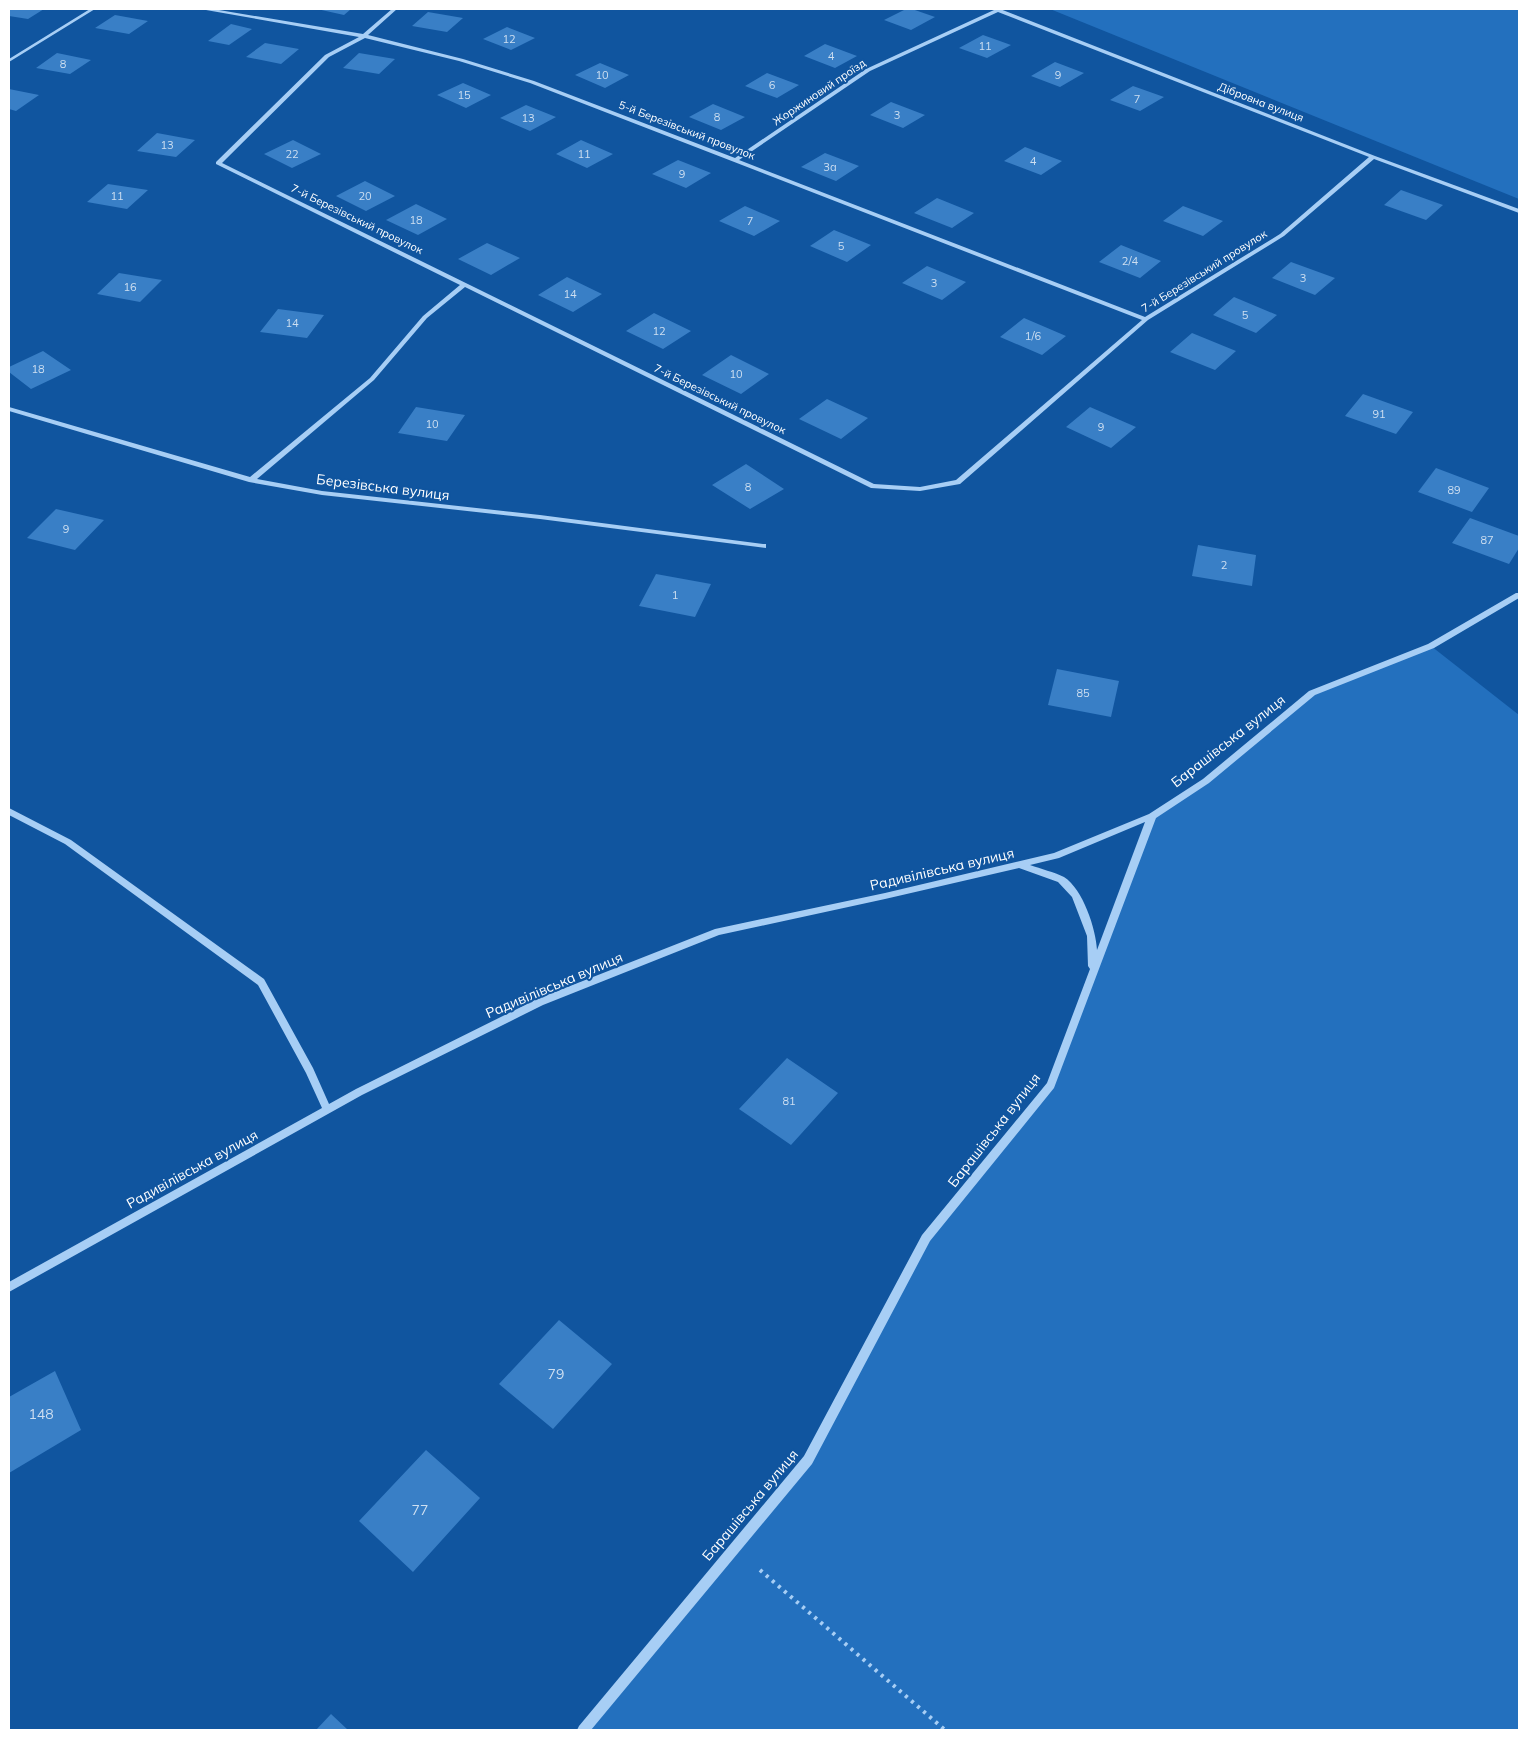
<svg xmlns="http://www.w3.org/2000/svg" width="1528" height="1739" viewBox="0 0 1528 1739" font-family="Mulish,sans-serif">
  <rect width="100%" height="100%" fill="#10559f"/>
  <path fill="#2370be" d="M 1050,9 L 1519,9 L 1519,199 Z
    M 1431,646 L 1519,715 L 1519,1730 L 583,1730 L 808,1460 L 926,1238 L 1051,1085 L 1152,816 L 1206,781 L 1312,693 Z"/>
  <path fill="#397fc6" d="M 9,9 L 44,9 L 28,19 L 9,16 Z
    M 317,9 L 351,9 L 344,15 Z
    M 906,9 L 912,9 L 935,17 L 911,30 L 884,20 Z
    M 428,12 L 463,18 L 447,32 L 412,26 Z
    M 115,15 L 148,21 L 129,34 L 95,28 Z
    M 231,24 L 252,29 L 229,45 L 208,41 Z
    M 507,27 L 535,38 L 511,50 L 483,39 Z
    M 983,35 L 1011,45 L 987,58 L 959,48 Z
    M 265,43 L 299,49 L 281,64 L 246,57 Z
    M 825,44 L 857,56 L 835,68 L 804,56 Z
    M 57,53 L 91,60 L 70,74 L 36,68 Z
    M 359,53 L 395,59 L 379,74 L 343,68 Z
    M 1055,62 L 1084,73 L 1060,87 L 1031,76 Z
    M 600,63 L 629,75 L 605,88 L 575,75 Z
    M 767,73 L 799,85 L 777,98 L 745,86 Z
    M 463,83 L 491,95 L 466,108 L 437,95 Z
    M 1133,86 L 1164,97 L 1140,111 L 1110,100 Z
    M 9,89 L 39,95 L 16,111 L 9,109 Z
    M 891,102 L 925,115 L 903,128 L 870,115 Z
    M 713,104 L 745,117 L 721,130 L 689,117 Z
    M 526,105 L 556,117 L 530,131 L 500,118 Z
    M 157,133 L 195,140 L 176,157 L 137,151 Z
    M 293,140 L 321,154 L 292,168 L 264,154 Z
    M 581,140 L 613,154 L 587,168 L 556,154 Z
    M 1025,147 L 1062,161 L 1041,175 L 1004,161 Z
    M 825,153 L 859,166 L 836,181 L 801,167 Z
    M 678,160 L 711,173 L 686,188 L 652,174 Z
    M 365,181 L 395,196 L 366,211 L 336,196 Z
    M 108,184 L 148,190 L 127,209 L 87,202 Z
    M 1401,190 L 1443,205 L 1426,220 L 1384,205 Z
    M 937,198 L 974,213 L 952,228 L 914,213 Z
    M 416,204 L 447,219 L 418,235 L 386,220 Z
    M 745,206 L 780,221 L 754,236 L 719,221 Z
    M 1183,206 L 1223,221 L 1203,236 L 1163,221 Z
    M 834,230 L 871,245 L 847,262 L 810,246 Z
    M 487,243 L 520,258 L 491,275 L 458,259 Z
    M 1121,245 L 1161,261 L 1140,278 L 1099,262 Z
    M 1291,262 L 1335,278 L 1315,295 L 1272,278 Z
    M 927,266 L 966,282 L 942,300 L 902,283 Z
    M 119,273 L 162,280 L 140,302 L 97,294 Z
    M 567,277 L 602,294 L 573,312 L 538,295 Z
    M 1234,297 L 1277,315 L 1256,333 L 1213,315 Z
    M 278,309 L 324,315 L 307,338 L 260,332 Z
    M 654,313 L 691,331 L 663,349 L 626,331 Z
    M 1024,318 L 1066,336 L 1042,355 L 1000,337 Z
    M 1192,333 L 1236,351 L 1215,370 L 1170,352 Z
    M 43,351 L 71,370 L 31,389 L 9,372 L 9,367 Z
    M 731,355 L 769,374 L 741,394 L 702,375 Z
    M 1363,394 L 1413,412 L 1396,434 L 1345,416 Z
    M 827,399 L 868,418 L 841,439 L 799,419 Z
    M 416,407 L 465,415 L 447,441 L 398,433 Z
    M 1090,407 L 1136,427 L 1111,448 L 1066,427 Z
    M 746,464 L 784,489 L 750,509 L 712,485 Z
    M 1436,468 L 1489,488 L 1472,512 L 1418,492 Z
    M 56,509 L 104,520 L 75,550 L 27,538 Z
    M 1470,518 L 1519,536 L 1519,548 L 1509,564 L 1452,543 Z
    M 1198,545 L 1256,555 L 1252,586 L 1192,576 Z
    M 656,574 L 711,584 L 695,617 L 639,606 Z
    M 1057,669 L 1119,681 L 1111,717 L 1048,705 Z
    M 787,1058 L 838,1093 L 791,1145 L 739,1109 Z
    M 559,1320 L 612,1364 L 553,1429 L 499,1384 Z
    M 55,1371 L 81,1430 L 9,1473 L 9,1397 Z
    M 426,1450 L 480,1498 L 413,1572 L 359,1521 Z
    M 331,1714 L 348,1730 L 316,1730 Z"/>
  <g fill="none" stroke-linecap="round" stroke-linejoin="round">
    <path stroke="#a7cef5" stroke-width="4" stroke-dasharray="3 5" stroke-linecap="butt" d="M 760,1570 L 945,1730"/>
    <path fill="#a7cef5" fill-rule="evenodd" d="M 90,9 L 95,9 L 9,62 L 9,59 Z
      M 204,9 L 213,9 L 363,34 L 392,9 L 397,9 L 368,35 L 463,59 L 534,81 L 735,158 L 866,69 L 994,10 L 994,9 L 1000,9 L 1375,156 L 1519,209 L 1519,213 L 1374,159 L 1284,236 L 1148,320 L 960,484 L 920,491 L 871,488 L 465,287 L 427,318 L 374,380 L 257,479 L 322,491 L 540,515 L 763,544 L 766,544 L 766,548 L 540,519 L 322,495 L 249,482 L 9,411 L 9,407 L 250,477 L 370,378 L 423,316 L 460,285 L 216,164 L 216,162 L 325,55 L 359,37 L 206,10 ZM 998,12 L 1369,157 L 1280,234 L 1145,317 L 739,160 L 870,71 ZM 365,38 L 459,61 L 530,83 L 1142,320 L 956,480 L 920,487 L 874,484 L 222,163 L 329,57 Z
      M 1516,593 L 1519,593 L 1519,598 L 1434,648 L 1315,695 L 1209,783 L 1156,818 L 1054,1088 L 930,1241 L 812,1464 L 591,1730 L 577,1730 L 579,1726 L 804,1456 L 922,1235 L 1047,1083 L 1090,969 L 1088,966 L 1087,936 L 1072,897 L 1058,882 L 1019,868 L 885,899 L 719,935 L 543,1005 L 362,1095 L 9,1292 L 9,1282 L 322,1108 L 306,1073 L 258,985 L 65,844 L 9,815 L 9,808 L 71,840 L 264,979 L 313,1068 L 329,1104 L 356,1089 L 537,999 L 715,929 L 885,893 L 1054,853 L 1149,814 L 1203,779 L 1309,691 L 1428,644 ZM 1145,822 L 1097,950 C 1096,929 1083,889 1064,877 C 1054,872 1041,869 1030,865 L 1059,858 Z"/>
  </g>
  <g text-anchor="middle" stroke-width="4" stroke-linejoin="round" paint-order="stroke">
    <g font-size="11" fill="#cedff1">
      <text x="509" y="43">12</text>
      <text x="985" y="50">11</text>
      <text x="831" y="60">4</text>
      <text x="63" y="68">8</text>
      <text x="602" y="79">10</text>
      <text x="1058" y="79">9</text>
      <text x="772" y="89">6</text>
      <text x="464" y="99">15</text>
      <text x="1137" y="103">7</text>
      <text x="897" y="119">3</text>
      <text x="717" y="121">8</text>
      <text x="528" y="122">13</text>
      <text x="167" y="149">13</text>
      <text x="292" y="158">22</text>
      <text x="584" y="158">11</text>
      <text x="1033" y="165">4</text>
      <text x="830" y="171">3а</text>
      <text x="682" y="178">9</text>
      <text x="117" y="200">11</text>
      <text x="365" y="200">20</text>
      <text x="416" y="224">18</text>
      <text x="750" y="225">7</text>
      <text x="841" y="250">5</text>
      <text x="1130" y="265">2/4</text>
      <text x="1303" y="282">3</text>
      <text x="934" y="287">3</text>
      <text x="130" y="291">16</text>
      <text x="570" y="298">14</text>
      <text x="1245" y="319">5</text>
      <text x="292" y="327">14</text>
      <text x="659" y="335">12</text>
      <text x="1033" y="340">1/6</text>
      <text x="38" y="373">18</text>
      <text x="736" y="378">10</text>
      <text x="1379" y="418">91</text>
      <text x="432" y="428">10</text>
      <text x="1101" y="431">9</text>
      <text x="748" y="491">8</text>
      <text x="1454" y="494">89</text>
      <text x="66" y="533">9</text>
      <text x="1487" y="544">87</text>
      <text x="1224" y="569">2</text>
      <text x="675" y="599">1</text>
      <text x="1083" y="697">85</text>
      <text x="789" y="1105">81</text>
    </g>
    <g font-size="11" fill="#fff" stroke="#10559f">
      <text transform="translate(819 92) rotate(-34)" y="4">Жоржиновий проїзд</text>
      <text transform="translate(1261 102) rotate(21)" y="4">Дібровна вулиця</text>
      <text transform="translate(687 130) rotate(21)" y="4">5-й Березівський провулок</text>
      <text transform="translate(357 219) rotate(26)" y="4">7-й Березівський провулок</text>
      <text transform="translate(1204 271) rotate(-32)" y="4">7-й Березівський провулок</text>
      <text transform="translate(720 399) rotate(26)" y="4">7-й Березівський провулок</text>
    </g>
    <g font-size="14" fill="#fff" stroke="#10559f">
      <text transform="translate(383 487) rotate(7)" y="5">Березівська вулиця</text>
      <text transform="translate(1228 741) rotate(-38)" y="5">Барашівська вулиця</text>
      <text transform="translate(942 869) rotate(-13)" y="5">Радивілівська вулиця</text>
      <text transform="translate(554 985) rotate(-23)" y="5">Радивілівська вулиця</text>
      <text transform="translate(994 1130) rotate(-52)" y="5">Барашівська вулиця</text>
      <text transform="translate(192 1169) rotate(-29)" y="5">Радивілівська вулиця</text>
      <text transform="translate(750 1505) rotate(-50)" y="5">Барашівська вулиця</text>
    </g>
    <g font-size="14" fill="#cedff1">
      <text x="556" y="1379">79</text>
      <text x="41" y="1419">148</text>
      <text x="420" y="1515">77</text>
    </g>
  </g>
  <rect width="1528" height="1739" fill="none" stroke="#ffffff" stroke-width="20"/>
</svg>
